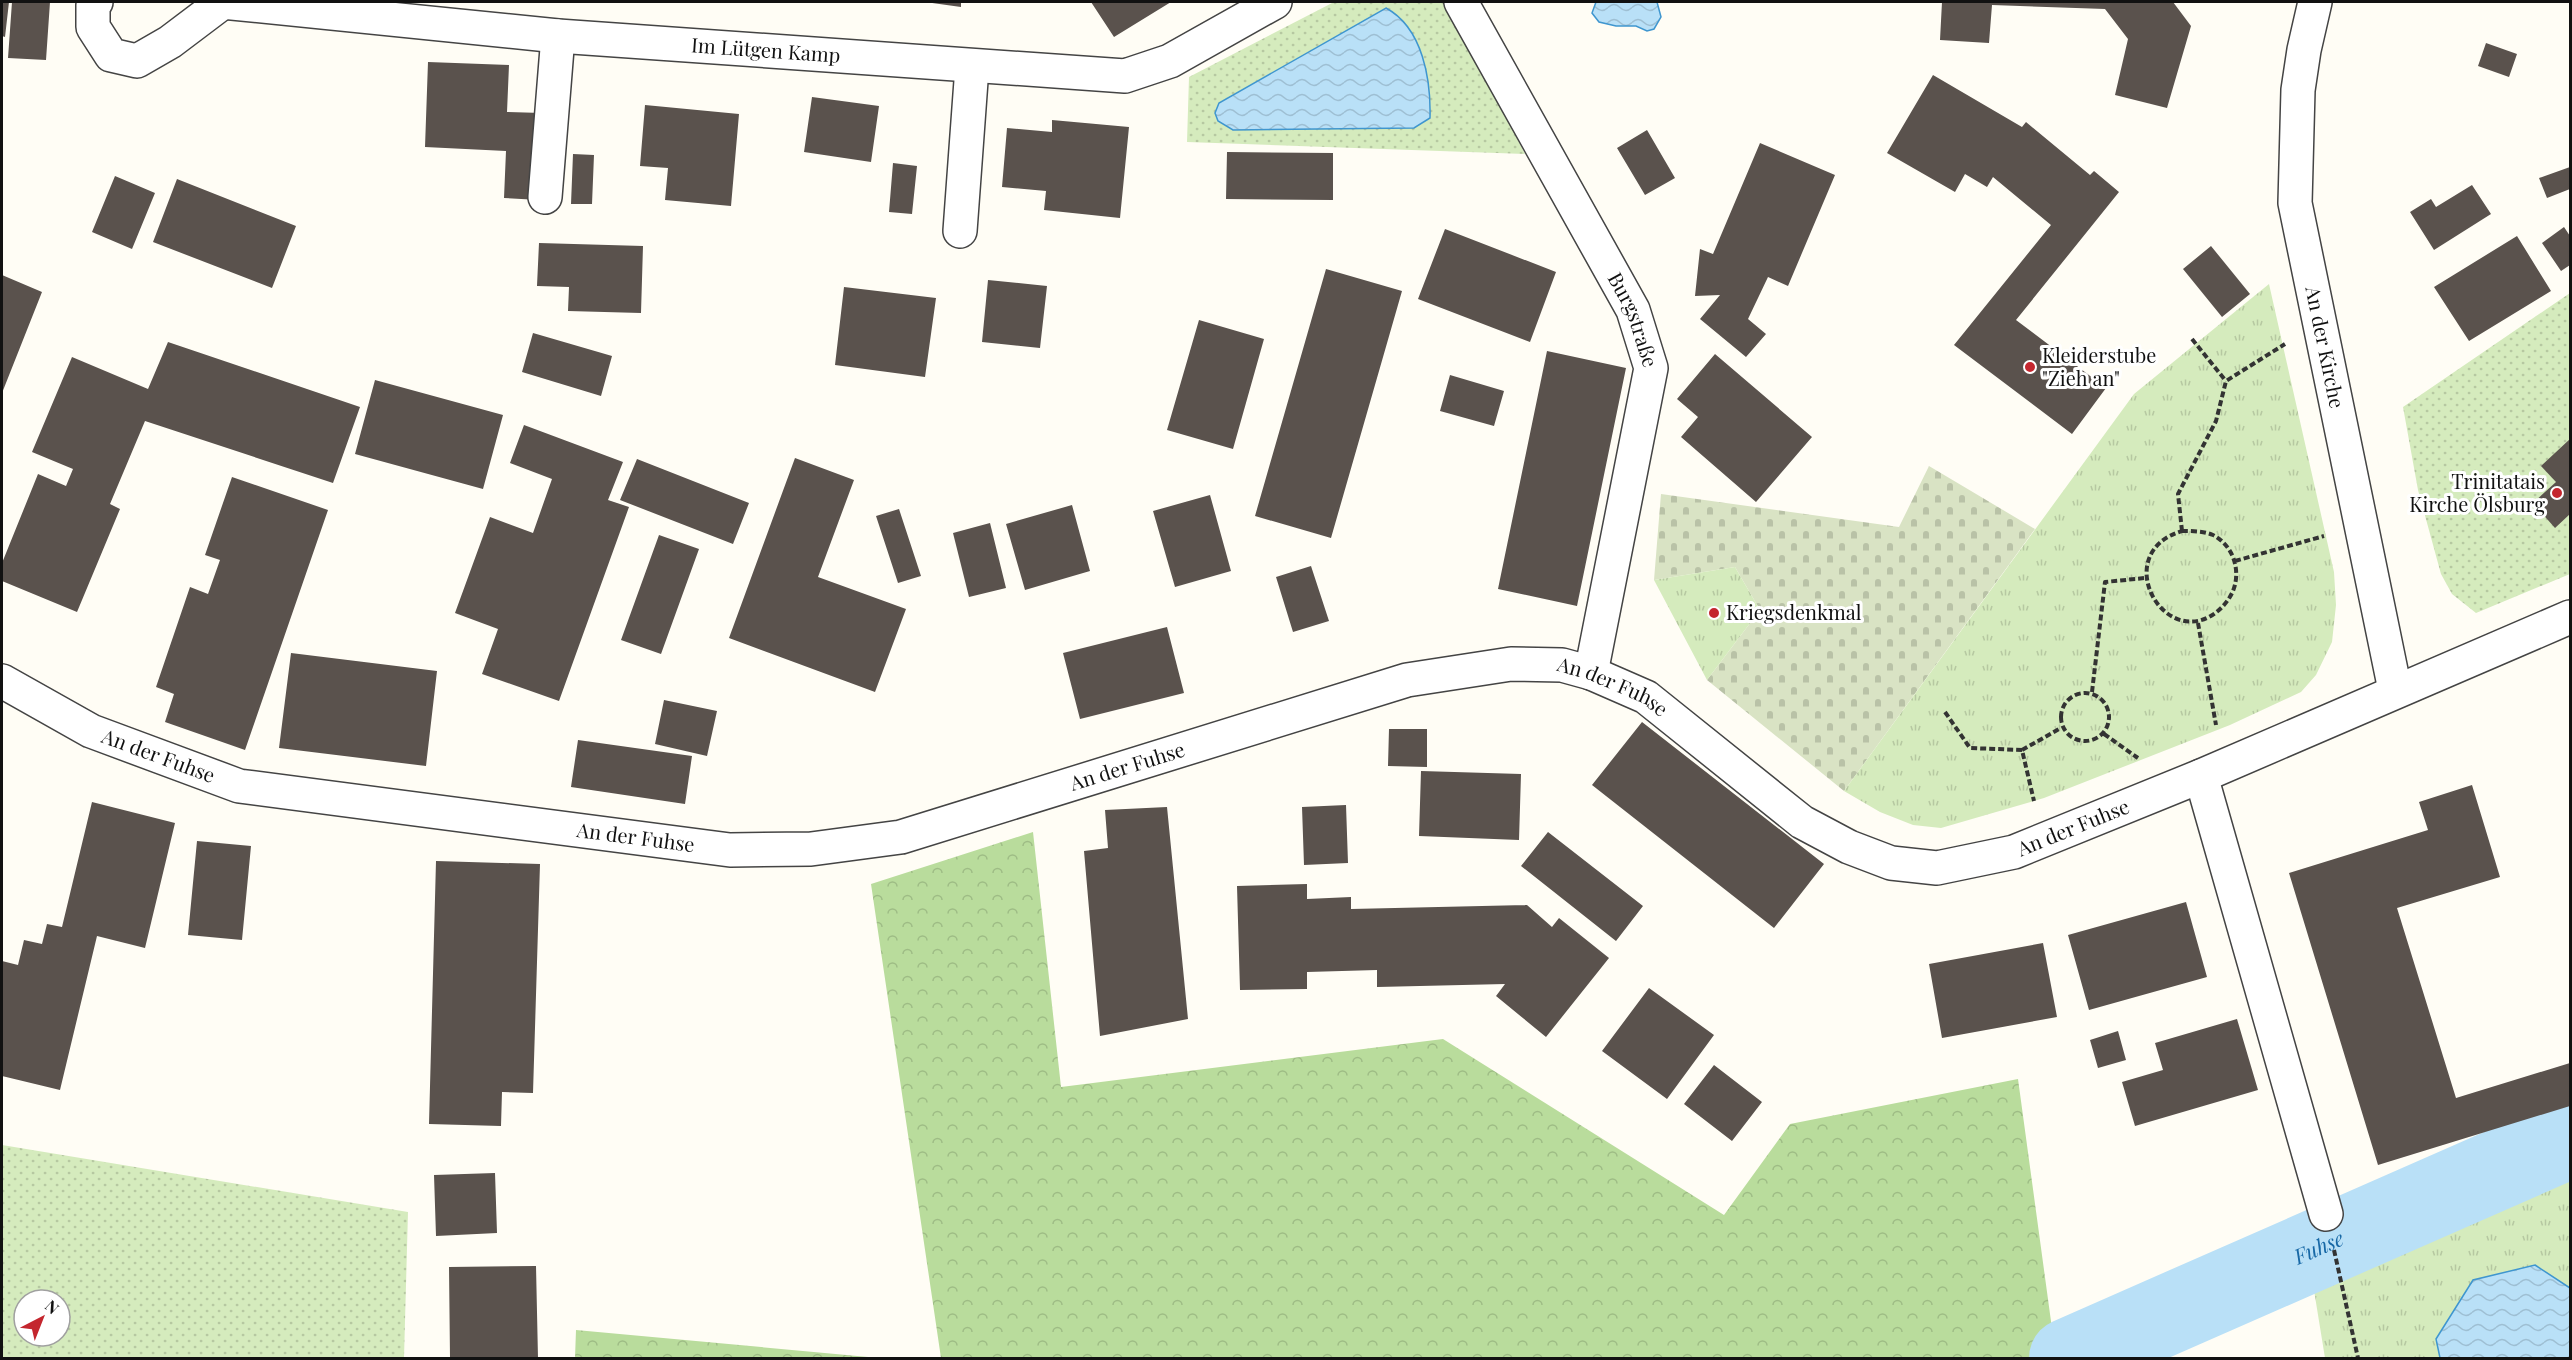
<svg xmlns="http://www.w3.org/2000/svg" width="2572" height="1360" viewBox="0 0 2572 1360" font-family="'Playfair Display',serif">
  <defs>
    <pattern id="grass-dots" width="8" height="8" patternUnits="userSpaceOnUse" patternTransform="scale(1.5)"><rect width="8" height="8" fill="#d5ebbd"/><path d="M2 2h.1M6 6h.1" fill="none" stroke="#b6c8a1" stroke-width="1.8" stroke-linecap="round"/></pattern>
    <pattern id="forest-crowns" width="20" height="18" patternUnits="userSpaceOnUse" patternTransform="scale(1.5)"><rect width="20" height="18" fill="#b9dc9c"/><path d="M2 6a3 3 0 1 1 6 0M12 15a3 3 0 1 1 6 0" fill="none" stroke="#9ebc85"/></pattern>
    <pattern id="cemetery-stones" width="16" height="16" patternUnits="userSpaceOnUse" patternTransform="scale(1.5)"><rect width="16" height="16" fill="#d9e3c4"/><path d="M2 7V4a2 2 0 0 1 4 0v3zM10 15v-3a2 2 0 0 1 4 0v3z" fill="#b9c2a7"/></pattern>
    <pattern id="park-tufts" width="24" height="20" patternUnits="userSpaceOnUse" patternTransform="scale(1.5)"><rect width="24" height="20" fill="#d5ebbd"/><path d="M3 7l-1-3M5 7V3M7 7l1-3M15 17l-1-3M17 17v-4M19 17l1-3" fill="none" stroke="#b6c8a1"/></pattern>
    <pattern id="water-waves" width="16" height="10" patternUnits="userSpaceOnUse" patternTransform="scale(1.5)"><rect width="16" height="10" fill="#b9e0f7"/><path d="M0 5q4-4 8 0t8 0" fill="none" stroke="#9ebfd3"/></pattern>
  </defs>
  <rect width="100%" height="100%" fill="#fffdf5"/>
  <path fill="url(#grass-dots)" fill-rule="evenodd" d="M 1334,2 L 1449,2 L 1525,154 L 1187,142 L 1189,77 Z
    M 2570,293 L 2570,574 L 2476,613 L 2452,594 L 2441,574 L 2418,490 L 2403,407 Z
    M 2,1145 L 408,1212 L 404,1358 L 2,1358 ZM 24,1300 L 60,1300 L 60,1336 L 24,1336 Z"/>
  <path fill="url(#forest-crowns)" d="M 1033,832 L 1061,1087 L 1443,1039 L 1724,1215 L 1790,1124 L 2018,1079 L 2056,1358 L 941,1358 L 871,884 Z
    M 576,1330 L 879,1358 L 575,1358 Z"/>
  <path fill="url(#cemetery-stones)" d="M 1929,466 L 2035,529 L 1844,791 L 1707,680 L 1760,610 L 1735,567 L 1654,580 L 1661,494 L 1899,527 Z"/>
  <path fill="url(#park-tufts)" d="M 2269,284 L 2334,572 L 2336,605 L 2332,642 L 2316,675 L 2301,692 L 2230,725 L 2044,798 L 1941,828 L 1913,825 L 1880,812 L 1844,791 L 2134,394 Z
    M 1735,567 L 1760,610 L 1707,680 L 1654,580 Z
    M 2570,1156 L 2570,1358 L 2325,1358 L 2312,1278 Z"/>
  <path fill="url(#water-waves)" stroke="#3f96cf" stroke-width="1.5" d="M 1596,2 L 1657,2 L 1661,17 L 1654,29 L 1647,31 L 1636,26 L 1616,26 L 1599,22 L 1592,13 Z
    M 1386,8 C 1423,28 1431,80 1430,118 L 1414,128 L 1233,130 L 1218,121 L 1215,113 L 1219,103 Z
    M 2535,1265 L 2570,1288 L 2570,1358 L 2440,1358 L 2436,1339 L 2473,1280 Z"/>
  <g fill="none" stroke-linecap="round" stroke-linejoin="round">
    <path stroke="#b9e0f7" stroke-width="80" id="s1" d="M 2069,1358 L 2570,1138"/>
  </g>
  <path fill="#5a524d" d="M 2,2 L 9,2 L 5,37 L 2,36 Z
    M 12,2 L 50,2 L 46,60 L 8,58 Z
    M 925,2 L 961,2 L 961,7 Z
    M 1091,2 L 1171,2 L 1114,37 Z
    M 1942,2 L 2173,2 L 2191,26 L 2167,108 L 2115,95 L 2128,39 L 2105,9 L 1992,5 L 1989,43 L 1940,40 Z
    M 2486,43 L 2517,54 L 2509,77 L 2478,66 Z
    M 428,62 L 509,65 L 507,112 L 542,113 L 539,200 L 504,198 L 506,151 L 425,147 Z
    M 1933,75 L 2022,127 L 2026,122 L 2090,175 L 2094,171 L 2119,192 L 2016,320 L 2106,388 L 2072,434 L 1954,345 L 2051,225 L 1993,177 L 1987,187 L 1965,174 L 1955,192 L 1887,153 Z
    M 812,97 L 879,106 L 871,162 L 804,152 Z
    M 645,105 L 739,114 L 731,206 L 665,200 L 668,168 L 640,166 Z
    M 1052,120 L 1129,127 L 1120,218 L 1044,210 L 1046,191 L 1002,187 L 1007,128 L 1052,132 Z
    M 1647,130 L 1675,178 L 1645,195 L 1617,148 Z
    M 1760,143 L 1835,175 L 1788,286 L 1768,277 L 1748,319 L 1766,334 L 1746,357 L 1700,319 L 1720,295 L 1695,296 L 1700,249 L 1713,254 Z
    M 1227,152 L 1333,153 L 1333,200 L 1226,199 Z
    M 573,154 L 594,155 L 592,204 L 571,204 Z
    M 893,163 L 917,166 L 912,214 L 889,212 Z
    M 2570,167 L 2570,189 L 2547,198 L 2539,178 Z
    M 115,176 L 155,193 L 132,249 L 92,232 Z
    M 177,179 L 296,226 L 272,288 L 153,242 Z
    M 2472,185 L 2491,214 L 2434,250 L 2410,212 L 2431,199 L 2436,207 Z
    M 2564,227 L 2570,236 L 2570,265 L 2561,271 L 2542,243 Z
    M 1445,229 L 1556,272 L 1530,342 L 1418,299 Z
    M 2517,236 L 2551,291 L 2469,341 L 2434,287 Z
    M 539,243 L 643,246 L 641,313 L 568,311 L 569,287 L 537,286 Z
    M 2211,246 L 2250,294 L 2222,317 L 2183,269 Z
    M 1326,269 L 1402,291 L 1331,538 L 1255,516 Z
    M 2,275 L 42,292 L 2,393 Z
    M 988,280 L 1047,286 L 1040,348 L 982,342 Z
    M 844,287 L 936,298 L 925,377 L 835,365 Z
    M 1199,320 L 1264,339 L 1233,449 L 1167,430 Z
    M 533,333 L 612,356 L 601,396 L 522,372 Z
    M 168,342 L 360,407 L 333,483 L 145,421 L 110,504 L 120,509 L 77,612 L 2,581 L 2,563 L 38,474 L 66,486 L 73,469 L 32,452 L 72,357 L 148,389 Z
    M 1547,351 L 1626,368 L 1577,606 L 1498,589 Z
    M 1715,354 L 1812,437 L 1756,502 L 1681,437 L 1698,417 L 1677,399 Z
    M 1450,375 L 1504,391 L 1494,426 L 1440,411 Z
    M 375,380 L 503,415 L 483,489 L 355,454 Z
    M 524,425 L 623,462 L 608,500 L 629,507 L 559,701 L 482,674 L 498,629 L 455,613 L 490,517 L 533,533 L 552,479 L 510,463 Z
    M 2570,439 L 2570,514 L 2555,528 L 2533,503 L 2556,482 L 2541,466 Z
    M 795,458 L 854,480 L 818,577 L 906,609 L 875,692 L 729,638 Z
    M 637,459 L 749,503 L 733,544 L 620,500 Z
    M 232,477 L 328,510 L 245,750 L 165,722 L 174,694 L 156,687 L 190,587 L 208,594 L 220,560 L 205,555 Z
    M 1210,495 L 1231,571 L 1175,587 L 1153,511 Z
    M 1072,505 L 1090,571 L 1025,590 L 1006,524 Z
    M 899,509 L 921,576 L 898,583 L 876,516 Z
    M 990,523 L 1006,588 L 969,597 L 953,533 Z
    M 659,535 L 699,549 L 661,654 L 621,640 Z
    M 1311,566 L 1329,621 L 1293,632 L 1276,577 Z
    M 1167,627 L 1184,693 L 1080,719 L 1063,653 Z
    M 291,653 L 437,671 L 426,766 L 279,748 Z
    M 664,700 L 717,711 L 707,756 L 655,744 Z
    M 1642,722 L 1824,864 L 1774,928 L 1592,785 Z
    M 1389,729 L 1427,729 L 1427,767 L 1388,766 Z
    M 578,740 L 692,756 L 685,804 L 571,787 Z
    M 1421,771 L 1521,774 L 1519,840 L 1419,836 Z
    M 2472,785 L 2500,877 L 2397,908 L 2456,1098 L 2570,1063 L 2570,1106 L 2378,1165 L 2289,873 L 2428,830 L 2419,802 Z
    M 92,802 L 175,823 L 145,948 L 97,936 L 60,1090 L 2,1076 L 2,961 L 18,965 L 24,940 L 42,944 L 47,924 L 62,927 Z
    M 1346,805 L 1348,863 L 1304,865 L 1302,807 Z
    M 1167,807 L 1188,1019 L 1100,1036 L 1084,851 L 1108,848 L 1105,810 Z
    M 1548,832 L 1643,906 L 1616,941 L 1521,866 Z
    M 197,841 L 251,846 L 242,940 L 188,935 Z
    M 436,861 L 540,864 L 533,1093 L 502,1092 L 501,1126 L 429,1124 Z
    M 1307,884 L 1307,899 L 1351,897 L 1351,909 L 1527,905 L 1552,927 L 1559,918 L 1609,958 L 1546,1037 L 1496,996 L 1505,984 L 1377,987 L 1377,970 L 1307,972 L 1307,989 L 1240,990 L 1237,886 Z
    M 2186,902 L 2207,977 L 2089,1010 L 2068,935 Z
    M 2043,943 L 2057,1017 L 1942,1038 L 1929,964 Z
    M 1649,988 L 1714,1035 L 1667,1099 L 1602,1051 Z
    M 2237,1019 L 2258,1090 L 2135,1126 L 2122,1082 L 2163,1070 L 2155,1043 Z
    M 2118,1031 L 2126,1060 L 2098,1068 L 2090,1040 Z
    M 1714,1065 L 1762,1102 L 1732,1141 L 1684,1104 Z
    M 495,1173 L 497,1233 L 436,1236 L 434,1175 Z
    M 536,1266 L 538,1358 L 450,1358 L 449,1267 Z"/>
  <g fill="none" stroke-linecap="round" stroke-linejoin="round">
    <defs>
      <g id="minor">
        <path d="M 96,2 L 93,5 L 93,27 L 111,55 L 137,61 L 170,42 L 223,2"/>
        <path id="s2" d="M 222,2 L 558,36 L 1125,76 L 1170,61 L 1275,2"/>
        <path id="s3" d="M 1461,2 L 1633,310 L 1651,368 L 1591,673"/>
        <path id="s4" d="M 2315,2 L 2304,50 L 2298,90 L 2295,203 L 2395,690"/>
        <path d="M 545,197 L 558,36"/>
        <path d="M 960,231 L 972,67"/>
        <path d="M 2201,776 L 2326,1214"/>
      </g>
      <g id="tertiary">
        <path id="s5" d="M 2,681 L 91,731 L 239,786 L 730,850 L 811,849 L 901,837 L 1407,680 L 1511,664 L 1562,665 L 1591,673 L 1646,697 L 1802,822 L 1849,847 L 1891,863 L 1937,868 L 2014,852 L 2201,776 L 2570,617"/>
      </g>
    </defs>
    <use href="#minor" stroke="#444" stroke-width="36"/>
    <use href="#tertiary" stroke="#444" stroke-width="36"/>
    <path stroke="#333" stroke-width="4" stroke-dasharray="6 3" stroke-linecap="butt" d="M 2192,339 L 2226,381
      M 2182,531 C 2192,531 2204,531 2213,535 C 2234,546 2241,571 2233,591 C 2228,602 2220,611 2209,617 C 2159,643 2112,552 2182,531 Z
      M 2182,531 L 2178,494 L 2216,421 L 2226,381 L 2285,344
      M 2235,561 L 2324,536
      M 2198,623 L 2216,725
      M 2092,692 L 2105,582 L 2145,578
      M2061 717a24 24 0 1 1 48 0a24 24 0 1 1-48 0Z
      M 1945,712 L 1970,748 L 2022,750 L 2034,801
      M 2104,734 L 2138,758
      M 2022,750 L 2061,728
      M 2334,1250 L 2358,1358"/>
    <use href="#minor" stroke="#fff" stroke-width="33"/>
    <use href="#tertiary" stroke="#fff" stroke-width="33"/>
  </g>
  <g fill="#c4262e" stroke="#fff" stroke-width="2">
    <circle cx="2030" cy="367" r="6"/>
    <circle cx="2557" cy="493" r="6"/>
    <circle cx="1714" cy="613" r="6"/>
  </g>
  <g text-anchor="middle" stroke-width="6" stroke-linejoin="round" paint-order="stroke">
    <g font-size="20" fill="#111" stroke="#fff">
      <text dy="7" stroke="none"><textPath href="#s2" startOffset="546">Im Lütgen Kamp</textPath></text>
      <text dy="7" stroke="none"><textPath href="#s3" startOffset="362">Burgstraße</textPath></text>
      <text dy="7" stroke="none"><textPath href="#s4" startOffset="350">An der Kirche</textPath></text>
      <text dy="7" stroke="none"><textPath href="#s5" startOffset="1668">An der Fuhse</textPath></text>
      <text dy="7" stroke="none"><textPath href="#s5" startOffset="174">An der Fuhse</textPath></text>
      <text dy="7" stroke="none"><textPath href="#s5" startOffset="1164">An der Fuhse</textPath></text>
      <text dy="7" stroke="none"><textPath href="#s5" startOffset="2190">An der Fuhse</textPath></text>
      <text dy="7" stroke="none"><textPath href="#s5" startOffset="660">An der Fuhse</textPath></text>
    </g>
    <g font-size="20" fill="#111" stroke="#fff" text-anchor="start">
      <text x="2042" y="363">Kleiderstube<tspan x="2042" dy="23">"Zieh an"</tspan></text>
      <text x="2545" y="489" text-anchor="end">Trinitatais<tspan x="2545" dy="23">Kirche Ölsburg</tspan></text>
      <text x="1726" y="620">Kriegsdenkmal</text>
    </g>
    <g font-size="21" font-style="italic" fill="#1768a6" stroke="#fff">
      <text dy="7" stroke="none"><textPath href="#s1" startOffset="273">Fuhse</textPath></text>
    </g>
  </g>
  <rect width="2572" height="1360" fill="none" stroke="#111111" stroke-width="6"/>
  <g transform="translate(42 1318) rotate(42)"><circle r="28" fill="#ffffff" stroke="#a0a0a0" stroke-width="1.5"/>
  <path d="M0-4.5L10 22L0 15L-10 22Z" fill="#c4262e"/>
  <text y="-9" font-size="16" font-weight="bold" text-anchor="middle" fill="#111111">N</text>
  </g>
</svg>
